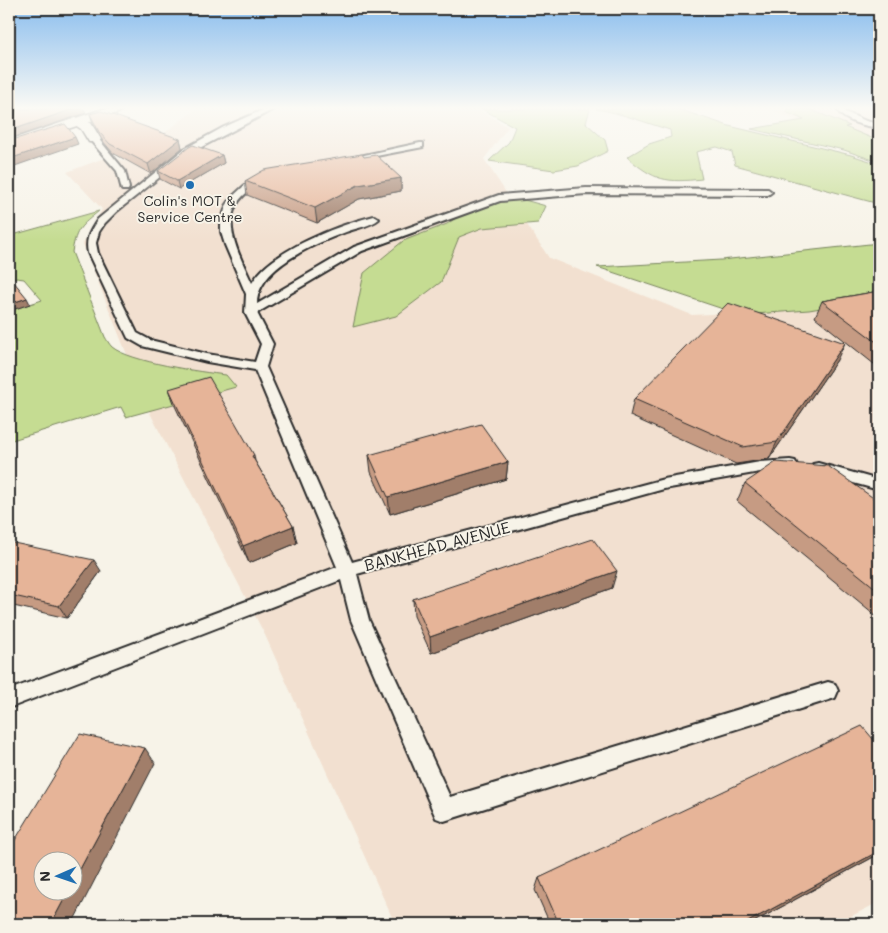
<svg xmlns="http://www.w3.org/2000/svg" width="888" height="933" viewBox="0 0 888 933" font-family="Mali,sans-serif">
  <rect width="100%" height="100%" fill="#f7f3e8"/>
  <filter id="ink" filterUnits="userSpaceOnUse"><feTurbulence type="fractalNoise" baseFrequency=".02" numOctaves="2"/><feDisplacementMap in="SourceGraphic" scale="10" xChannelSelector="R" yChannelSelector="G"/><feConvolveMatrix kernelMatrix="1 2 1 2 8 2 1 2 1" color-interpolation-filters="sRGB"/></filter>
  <g filter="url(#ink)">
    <path fill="#f2e0d0" d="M 196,109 L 478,109 L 508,127 L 484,159 L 549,258 L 692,315 L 712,314 L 725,311 L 741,315 L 809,310 L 879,298 L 879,902 L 836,924 L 395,924 L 265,635 L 151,415 L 83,244 L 102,209 L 67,172 L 107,157 L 127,161 Z
      M 769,109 L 879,109 L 879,156 Z"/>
    <path fill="#c5dc92" stroke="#78845e" d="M 482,109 L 590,109 L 586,123 L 605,140 L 608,151 L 578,166 L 554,170 L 489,161 L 509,142 L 515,127 Z
      M 596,109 L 678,109 L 729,126 L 851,155 L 879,164 L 879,204 L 735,165 L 732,152 L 717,147 L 696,152 L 702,179 C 666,183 655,181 627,157 L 649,144 L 671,137 L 670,130 C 646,123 622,113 596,109 Z
      M 787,109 L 809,109 L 850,126 L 845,127 L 879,141 L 879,162 L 844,150 L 751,129 L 804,120 L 786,112 Z
      M 517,198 L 546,206 L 538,223 L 482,228 L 459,237 L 441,282 L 396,316 L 353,327 L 364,273 L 403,241 L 447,224 L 477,204 Z
      M 99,211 C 81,226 76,228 72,252 L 105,337 C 107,340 109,344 112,347 C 130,362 201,372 226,375 L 236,387 L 126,417 L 121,407 L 9,441 L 9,311 L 42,300 L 24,279 L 9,277 L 9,236 Z
      M 879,243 L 879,298 L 809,310 L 741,315 L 597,267 L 721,260 Z"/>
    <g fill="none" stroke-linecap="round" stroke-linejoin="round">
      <defs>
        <path id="service" d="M 265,109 L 274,109 L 190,153 L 116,212 L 105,223 L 99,232 L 96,243 L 98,253 L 137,333 L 150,340 L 207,354 L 255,362 L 261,344 L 245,313 L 246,294 L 225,245 L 221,232 L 221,223 L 226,206 L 232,197 L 245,185 L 264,176 L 268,179 L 267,181 C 212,204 233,242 252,283 C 271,250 339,225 374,216 L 379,219 C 371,226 356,228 346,232 C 317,243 257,267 257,304 L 354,247 L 499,195 L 586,188 L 768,189 L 772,192 L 768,195 L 586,194 L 500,201 L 362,251 L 257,313 L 273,344 L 266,367 L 352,562 L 664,479 L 760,462 L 790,460 L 795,461 L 797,465 L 795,469 L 760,472 L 664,489 L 357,574 L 369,620 L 450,797 L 828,682 L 835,684 L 838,691 L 835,698 L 444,821 L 436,818 L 351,620 L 341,580 L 9,708 L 9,690 L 337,567 L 255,370 L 207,362 L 142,346 L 128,338 L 88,253 C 85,239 90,231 98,219 L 184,149 L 224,127 Z
          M 837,109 L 844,109 L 845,112 L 866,121 L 879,124 L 879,128 C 866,126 843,122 837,109 Z
          M 91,137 L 97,137 L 125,171 L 129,188 L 128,190 L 122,190 L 117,171 L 91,141 Z
          M 420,143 L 423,143 L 423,147 L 345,162 L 341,160 Z
          M 818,463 L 879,480 L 879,490 L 813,472 L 810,468 L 813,464 Z"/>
        <path id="minor" d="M 78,118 L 91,123 L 101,139 L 99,142 L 89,142 L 81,129 L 71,122 L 73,119 Z"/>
        <path id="tertiary" d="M 103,109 L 122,109 L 120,112 L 9,148 L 9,140 Z"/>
      </defs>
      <use href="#service" stroke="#2b2b2b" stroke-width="4"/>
      <use href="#minor" stroke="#2b2b2b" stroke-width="3"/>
      <use href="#tertiary" stroke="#2b2b2b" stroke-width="3"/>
      <use href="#service" fill="#f7f3e8" fill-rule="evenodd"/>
      <use href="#minor" fill="#f7f3e8" fill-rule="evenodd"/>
      <use href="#tertiary" fill="#f7f3e8" fill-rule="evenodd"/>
    </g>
    <path fill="#c69b83" stroke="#2b2b2b" d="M 90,114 L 180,139 L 182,148 L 151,174 L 113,153 L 102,140 L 93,123 Z
      M 222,155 L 224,163 L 179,189 L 160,179 L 158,171 Z
      M 364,157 L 401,178 L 401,191 L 359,199 L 317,223 L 247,195 L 245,181 Z
      M 879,291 L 879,368 L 815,317 L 822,301 Z
      M 837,360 L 769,459 L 736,464 L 630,416 L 634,399 Z
      M 169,389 L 254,455 L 255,461 L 293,526 L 297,543 L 249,563 L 175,406 Z
      M 369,455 L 508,462 L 506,479 L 390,514 L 371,472 Z
      M 745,483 L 879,502 L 879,618 L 737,501 Z
      M 9,542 L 101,571 L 67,618 L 9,605 Z
      M 612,588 L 431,653 L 414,616 L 413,599 Z
      M 879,746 L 879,854 L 750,924 L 550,924 L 535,890 L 539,878 Z"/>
    <path fill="#a17e6a" stroke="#2b2b2b" d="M 73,109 L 84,109 L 86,113 L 9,139 L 9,131 Z
      M 75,137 L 78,144 L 9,168 L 9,159 Z
      M 180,139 L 182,148 L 151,174 L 148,164 Z
      M 222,155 L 224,163 L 179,189 L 177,181 Z
      M 401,178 L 401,191 L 359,199 L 317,223 L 315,208 L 358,185 Z
      M 27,298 L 30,304 L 9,311 L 9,304 Z
      M 845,343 L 837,360 L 769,459 L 777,442 Z
      M 508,462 L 506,479 L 390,514 L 388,497 Z
      M 293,526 L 297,543 L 249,563 L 243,546 Z
      M 94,560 L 101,571 L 67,618 L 59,606 Z
      M 617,571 L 612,588 L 431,653 L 430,637 Z
      M 145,748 L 155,763 L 72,924 L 51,924 L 69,890 L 72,890 L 72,884 Z
      M 879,851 L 879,854 L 750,924 L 744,924 Z"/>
    <path fill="#e6b498" stroke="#2b2b2b" d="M 9,109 L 73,109 L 9,131 Z
      M 101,111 L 180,139 L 148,164 L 110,144 L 99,132 L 90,114 Z
      M 65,124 L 75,137 L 9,159 L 9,141 Z
      M 193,145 L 222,155 L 177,181 L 158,171 L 189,147 Z
      M 362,154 L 364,157 L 376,155 L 401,178 L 358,185 L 315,208 L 245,181 L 264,170 Z
      M 9,276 L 27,298 L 9,304 Z
      M 879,291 L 879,344 L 822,301 Z
      M 728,303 L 845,343 L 777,442 L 743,447 L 634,399 Z
      M 209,377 L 254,455 L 252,456 L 293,526 L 243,546 L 169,389 Z
      M 481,424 L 508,462 L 388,497 L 369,455 Z
      M 776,462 L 828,466 L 879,502 L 879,591 L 745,483 Z
      M 593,539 L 617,571 L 430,637 L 413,599 Z
      M 9,542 L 94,560 L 59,606 L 9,595 Z
      M 862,726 L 879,746 L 879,851 L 744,924 L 559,924 L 539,878 Z
      M 80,734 L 145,748 L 72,884 L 72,860 L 42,860 L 42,890 L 69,890 L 51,924 L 9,924 L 9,850 Z"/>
  </g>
  <linearGradient id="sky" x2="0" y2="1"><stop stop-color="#89bdee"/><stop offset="0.45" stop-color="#fbfaf5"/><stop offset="1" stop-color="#fbfaf5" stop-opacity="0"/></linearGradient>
  <rect width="888" height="240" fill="url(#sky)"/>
  <circle fill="#1f6fb2" stroke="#f7f3e8" stroke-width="2" cx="190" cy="185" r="5"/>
  <g text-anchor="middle" stroke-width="4" stroke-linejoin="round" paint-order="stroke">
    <g font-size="14" fill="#2b2b2b" stroke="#f7f3e8">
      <text x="190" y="206">Colin's MOT &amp;<tspan x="190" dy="16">Service Centre</tspan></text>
    </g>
    <g font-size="16" fill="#2b2b2b" stroke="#f7f3e8">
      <text transform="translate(437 546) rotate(-15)" y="6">BANKHEAD AVENUE</text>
    </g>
  </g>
  <rect width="888" height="933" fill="none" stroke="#f7f3e8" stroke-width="30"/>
  <rect x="15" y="15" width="858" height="903" fill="none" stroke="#2b2b2b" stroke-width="2" filter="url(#ink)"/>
  <g transform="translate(58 876) rotate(268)"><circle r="24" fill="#f7f3e8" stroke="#a5a39c"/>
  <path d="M0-4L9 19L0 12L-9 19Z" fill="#1f6fb2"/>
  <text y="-8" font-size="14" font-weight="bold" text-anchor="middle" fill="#2b2b2b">N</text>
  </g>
</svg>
